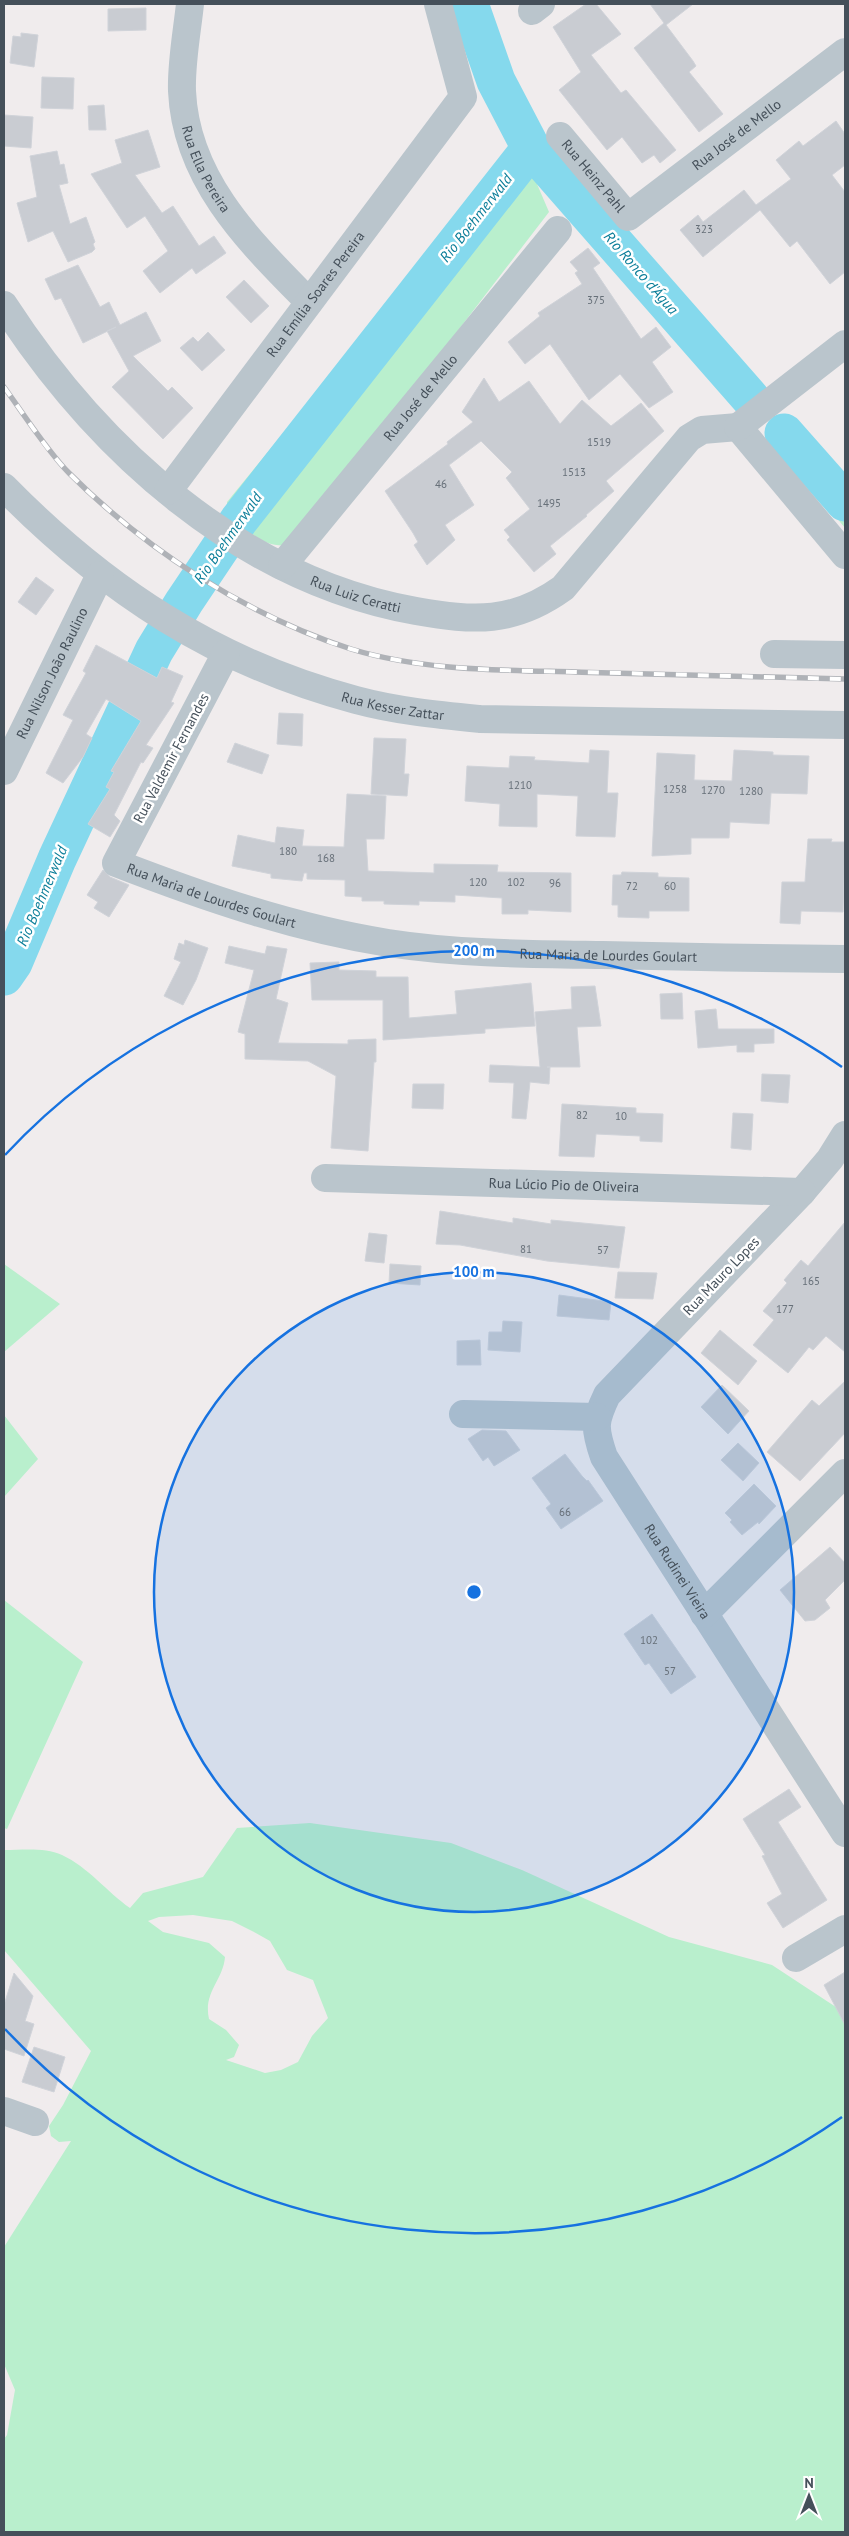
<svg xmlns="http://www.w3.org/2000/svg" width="849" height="2536" viewBox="0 0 849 2536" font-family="'PT Sans',sans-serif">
  <rect width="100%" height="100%" fill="#f0eced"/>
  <path fill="#b9efcd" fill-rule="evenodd" d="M 534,177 L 549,212 L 294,544 C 265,551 248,530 227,514 L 227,502 L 488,182 Z
    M 805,445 L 845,489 L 845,528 L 799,472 L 784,450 Z
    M 4,1264 L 60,1304 L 4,1352 Z
    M 4,1415 L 38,1459 L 4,1497 Z
    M 4,1600 L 83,1662 L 7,1829 L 4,1828 Z
    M 310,1823 L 451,1843 L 522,1870 L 669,1937 L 772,1965 L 845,2013 L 845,2532 L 4,2532 L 4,2439 L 7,2435 L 15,2390 L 4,2364 L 4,2247 L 71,2141 L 59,2142 L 51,2136 L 49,2126 L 63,2105 L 91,2051 L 4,1950 L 4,1850 C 22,1850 45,1847 62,1855 C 88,1867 107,1892 130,1908 L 143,1893 L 203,1877 L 237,1828 ZM 193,1915 L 232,1921 L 254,1932 L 270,1941 L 287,1970 L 313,1980 L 328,2018 L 312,2036 L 298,2062 L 281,2070 L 265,2073 L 226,2060 L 234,2057 L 239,2045 L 226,2030 L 209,2019 C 203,1992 223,1981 225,1957 L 209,1943 L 163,1932 L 148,1921 L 159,1917 Z"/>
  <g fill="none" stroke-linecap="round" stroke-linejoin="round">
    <path stroke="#85d9ed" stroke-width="39" d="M 469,4 L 496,81 L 531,148 L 751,399
      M 784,433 L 845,502
      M 4,976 L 13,963 L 57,859 L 154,651 L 184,602 L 239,520 L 531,148"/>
  </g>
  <path fill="#c9ccd2" stroke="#d0d3d9" d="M 586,4 L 596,4 L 621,34 L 591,55 L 621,93 L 626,90 L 676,150 L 660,163 L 654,155 L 642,163 L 622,137 L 607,150 L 559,90 L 581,72 L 553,27 Z
    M 650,4 L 693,4 L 666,25 L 693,61 L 696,66 L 689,72 L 723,114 L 699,132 L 634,48 L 664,23 Z
    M 146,8 L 146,30 L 108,31 L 108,9 Z
    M 21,33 L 38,35 L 34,67 L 10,63 L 13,36 L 21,37 Z
    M 42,77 L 74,78 L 73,109 L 41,108 Z
    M 104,105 L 106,130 L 89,130 L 88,106 Z
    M 4,115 L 33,117 L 31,148 L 4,146 Z
    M 836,121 L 845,134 L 845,165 L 832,175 L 845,192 L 845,272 L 830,284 L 797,241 L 790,247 L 760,210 L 703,257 L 680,230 L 698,215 L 703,222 L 744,190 L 756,205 L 791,179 L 776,160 L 799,141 L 803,146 Z
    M 148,130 L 160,167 L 135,175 L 162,213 L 173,206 L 199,246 L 214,236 L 226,253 L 196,274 L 192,268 L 160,293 L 143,271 L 168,251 L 145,216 L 127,228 L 91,174 L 122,163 L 115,140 Z
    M 57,151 L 60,165 L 64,164 L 68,183 L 59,185 L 70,224 L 86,217 L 95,242 L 93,244 L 95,249 L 92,252 L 68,262 L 53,231 L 28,242 L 17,203 L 37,197 L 30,156 Z
    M 588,248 L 600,263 L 593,268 L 641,339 L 656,327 L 671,347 L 652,362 L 673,392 L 649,408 L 620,374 L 589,400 L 550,344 L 525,364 L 508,342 L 540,316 L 538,313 L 582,284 L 575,273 L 578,271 L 570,262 Z
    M 78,265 L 100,307 L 109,302 L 120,325 L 146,312 L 161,341 L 133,356 L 168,391 L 172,387 L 193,408 L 163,439 L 112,387 L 129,371 L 107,331 L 116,327 L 83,343 L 61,298 L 55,300 L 45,279 Z
    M 244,280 L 269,306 L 251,323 L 226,297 Z
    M 208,332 L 225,350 L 202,371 L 180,348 L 193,337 L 198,342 Z
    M 484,378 L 499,402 L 529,381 L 560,424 L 582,400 L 611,426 L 641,403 L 664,431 L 606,481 L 614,491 L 586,515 L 587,516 L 550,546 L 556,554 L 534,572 L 507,540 L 510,537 L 504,530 L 530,509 L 506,478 L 512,472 L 481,441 L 449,465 L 474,505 L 445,525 L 455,540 L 427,565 L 414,545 L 418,542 L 413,533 L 385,491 L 448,444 L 447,442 L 473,422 L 462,412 Z
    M 36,577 L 54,590 L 36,615 L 18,602 Z
    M 96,645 L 157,678 L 162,667 L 183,676 L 171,702 L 174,703 L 146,745 L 153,748 L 143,763 L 141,762 L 114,815 L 120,821 L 110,837 L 88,824 L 110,789 L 106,787 L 114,772 L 111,771 L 141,721 L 106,699 L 86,734 L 92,738 L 83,757 L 63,783 L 46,773 L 73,720 L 63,715 L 86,673 L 83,671 Z
    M 279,713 L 303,714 L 302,746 L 277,744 Z
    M 374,738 L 406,739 L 404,774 L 409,774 L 407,796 L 371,794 Z
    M 235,743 L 269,755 L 262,774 L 227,762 Z
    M 590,750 L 609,751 L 607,793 L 618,793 L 615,837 L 576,836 L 578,796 L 537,794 L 537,827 L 499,826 L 500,804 L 465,801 L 467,766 L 509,768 L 510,756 L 535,757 L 534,760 L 589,763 Z
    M 734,750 L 773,752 L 773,755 L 809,756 L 807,794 L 771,793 L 769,824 L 730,822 L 729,838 L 691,838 L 691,854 L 652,856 L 657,753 L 695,755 L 694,780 L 732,781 Z
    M 347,794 L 386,796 L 384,839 L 366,839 L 368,871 L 434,873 L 434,864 L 498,865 L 497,872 L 571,873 L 571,912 L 528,910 L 528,914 L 502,914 L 502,898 L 455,895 L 455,902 L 419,901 L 419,905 L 384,904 L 384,901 L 362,901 L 362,897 L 345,896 L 345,880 L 307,879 L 307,873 L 304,873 L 302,881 L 271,878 L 271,874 L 232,866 L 238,835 L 275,843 L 277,827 L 304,830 L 302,846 L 344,847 Z
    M 808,839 L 832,839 L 831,842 L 845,842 L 843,912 L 801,911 L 800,924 L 780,923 L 782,882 L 805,882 Z
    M 103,870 L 110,877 L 129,885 L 109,917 L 94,908 L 98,902 L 87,895 Z
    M 622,872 L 658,873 L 658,877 L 689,878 L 689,911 L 649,911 L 649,918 L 618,917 L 618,905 L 612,905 L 613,875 L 621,875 Z
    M 185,940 L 208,948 L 196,980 L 183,1005 L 164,996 L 181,962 L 174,959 L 179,943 L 184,945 Z
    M 229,946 L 265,954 L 267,946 L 287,949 L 276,999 L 288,1003 L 278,1043 L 348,1044 L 348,1040 L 376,1039 L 376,1062 L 374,1062 L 368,1151 L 331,1148 L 336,1076 L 308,1061 L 245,1059 L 245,1034 L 238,1032 L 254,970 L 225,963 Z
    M 339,962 L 339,970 L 376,971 L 376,977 L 408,977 L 409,1018 L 457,1014 L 455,991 L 531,983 L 535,1026 L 485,1029 L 485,1033 L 383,1040 L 383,1000 L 312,1000 L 310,963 Z
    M 595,986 L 601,1026 L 577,1027 L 580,1067 L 547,1067 L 550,1067 L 549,1084 L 530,1082 L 526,1119 L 512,1118 L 514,1083 L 489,1082 L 490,1065 L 540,1067 L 535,1012 L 572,1009 L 571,987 Z
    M 682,993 L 683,1019 L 661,1019 L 660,994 Z
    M 716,1009 L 718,1029 L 774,1029 L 774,1043 L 754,1044 L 754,1052 L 737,1052 L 737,1045 L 698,1048 L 695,1011 Z
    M 762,1074 L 790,1075 L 788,1103 L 761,1101 Z
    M 413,1084 L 444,1084 L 443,1109 L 412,1108 Z
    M 562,1104 L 636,1108 L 636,1113 L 663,1114 L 662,1142 L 640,1141 L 640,1136 L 596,1134 L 594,1157 L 559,1156 Z
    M 733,1113 L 753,1114 L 751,1150 L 731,1148 Z
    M 440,1211 L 513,1223 L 513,1218 L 551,1224 L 551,1220 L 625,1227 L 619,1268 L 547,1261 L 460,1245 L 436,1244 Z
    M 845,1222 L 845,1352 L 826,1336 L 813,1350 L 809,1347 L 788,1373 L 753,1345 L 774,1320 L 763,1311 L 787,1283 L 784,1280 L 801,1260 L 808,1266 Z
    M 369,1233 L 387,1235 L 384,1263 L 365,1261 Z
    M 390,1264 L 421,1266 L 420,1285 L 389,1283 Z
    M 618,1272 L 657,1273 L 653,1299 L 615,1298 Z
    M 559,1295 L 611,1302 L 609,1320 L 557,1316 Z
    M 503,1321 L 522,1322 L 520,1352 L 488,1350 L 489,1332 L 502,1332 Z
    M 720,1330 L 757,1361 L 738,1385 L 701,1353 Z
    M 480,1340 L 481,1365 L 457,1365 L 457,1341 Z
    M 845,1381 L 845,1433 L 800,1481 L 767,1452 L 812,1400 L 819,1406 Z
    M 722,1385 L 749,1411 L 728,1434 L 701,1407 Z
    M 482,1430 L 506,1431 L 520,1450 L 494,1466 L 488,1457 L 483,1461 L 468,1439 Z
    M 738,1443 L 759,1463 L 743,1481 L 721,1460 Z
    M 565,1454 L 582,1476 L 587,1481 L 588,1480 L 603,1501 L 561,1529 L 546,1508 L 551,1504 L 532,1478 Z
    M 754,1484 L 776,1506 L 759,1524 L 758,1522 L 742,1535 L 730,1522 L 732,1520 L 725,1513 Z
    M 830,1547 L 845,1563 L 845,1580 L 825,1600 L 830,1608 L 815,1620 L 805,1621 L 780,1590 Z
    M 652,1614 L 696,1677 L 671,1694 L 649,1663 L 645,1665 L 624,1634 Z
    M 789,1789 L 801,1807 L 778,1822 L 827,1900 L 783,1928 L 767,1903 L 782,1894 L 762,1856 L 765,1855 L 743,1819 Z
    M 845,1972 L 845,2025 L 824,1985 Z
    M 14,1973 L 33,1996 L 25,2021 L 34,2024 L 24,2056 L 4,2049 L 4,2005 Z
    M 34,2047 L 65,2057 L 54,2092 L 22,2082 Z"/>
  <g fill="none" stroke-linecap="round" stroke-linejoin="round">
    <g stroke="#bac5cc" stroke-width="28">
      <path id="s1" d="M 190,4 C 187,32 181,63 182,91 C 186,181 251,243 309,302"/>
      <path d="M 532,11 L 541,4"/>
      <path id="s2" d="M 560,136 L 628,217 L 845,52"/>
      <path id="s3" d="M 4,305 C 98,450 241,580 416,611 C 474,621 513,624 563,588 L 689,438 L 702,430 L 738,427"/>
      <path d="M 738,427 L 845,555"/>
      <path d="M 738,427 L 845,344"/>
      <path id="s4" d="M 4,487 C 105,590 216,663 356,700 C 397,711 439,715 480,719 L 845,725"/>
      <path id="s5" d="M 168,491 L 463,97 L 438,4"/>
      <path id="s6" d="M 282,566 L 558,230"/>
      <path id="s7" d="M 226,653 L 116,863 C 204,897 294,928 388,943 C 459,954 531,954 603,955 C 684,957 764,958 845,959"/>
      <path d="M 774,654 L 845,655"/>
      <path id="s8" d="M 4,771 L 100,575"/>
      <path id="s9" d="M 845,1135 L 830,1159 L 802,1192 L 607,1395 C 594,1422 594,1428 604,1457 L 845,1833"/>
      <path id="s10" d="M 325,1178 L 802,1192"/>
      <path d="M 463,1414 L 597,1417"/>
      <path d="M 704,1614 L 845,1473"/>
      <path d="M 796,1958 L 845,1929"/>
      <path d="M 4,2111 L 35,2122"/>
    </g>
    <defs>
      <path id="rail" d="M 4,387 C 23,413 47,451 69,473 C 146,550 248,616 351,649 C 423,671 502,670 576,672 C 666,674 756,677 845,679"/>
    </defs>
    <use href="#rail" stroke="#afb2b7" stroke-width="5.5"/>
    <use href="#rail" stroke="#fff" stroke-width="4" stroke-dasharray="11" stroke-linecap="butt"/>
  </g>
  <circle cx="474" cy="1592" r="320" fill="#1672e0" fill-opacity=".12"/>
  <g fill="none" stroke="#1672e0" stroke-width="2.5">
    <circle cx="474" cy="1592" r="320"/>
    <path d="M842 2117A641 641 0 0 1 5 2029M5 1155A641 641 0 0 1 842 1067"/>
  </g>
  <g text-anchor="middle" stroke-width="5" stroke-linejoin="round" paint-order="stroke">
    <g font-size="11" fill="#666f78">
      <text x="704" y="233">323</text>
      <text x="596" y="304">375</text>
      <text x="599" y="446">1519</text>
      <text x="574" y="476">1513</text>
      <text x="441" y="488">46</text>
      <text x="549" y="507">1495</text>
      <text x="520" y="789">1210</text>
      <text x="675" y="793">1258</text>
      <text x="713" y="794">1270</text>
      <text x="751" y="795">1280</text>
      <text x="288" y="855">180</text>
      <text x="326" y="862">168</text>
      <text x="478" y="886">120</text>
      <text x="516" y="886">102</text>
      <text x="555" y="887">96</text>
      <text x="632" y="890">72</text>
      <text x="670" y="890">60</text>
      <text x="582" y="1119">82</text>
      <text x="621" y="1120">10</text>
      <text x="526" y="1253">81</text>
      <text x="603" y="1254">57</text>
      <text x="811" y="1285">165</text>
      <text x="785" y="1313">177</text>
      <text x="565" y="1516">66</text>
      <text x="649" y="1644">102</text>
      <text x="670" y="1675">57</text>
    </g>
    <g font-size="14" fill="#45505a" stroke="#fff">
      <text dy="5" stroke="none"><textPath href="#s2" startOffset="242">Rua José de Mello</textPath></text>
      <text dy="5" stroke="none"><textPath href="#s1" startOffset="170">Rua Ella Pereira</textPath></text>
      <text dy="5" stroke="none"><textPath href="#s2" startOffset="52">Rua Heinz Pahl</textPath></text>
      <text dy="5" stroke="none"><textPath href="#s5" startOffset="246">Rua Emília Soares Pereira</textPath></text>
      <text dy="5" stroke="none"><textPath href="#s6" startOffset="218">Rua José de Mello</textPath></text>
      <text dy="5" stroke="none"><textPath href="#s3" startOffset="465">Rua Luiz Ceratti</textPath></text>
      <text dy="5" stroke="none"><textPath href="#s8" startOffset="109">Rua Nilson João Raulino</textPath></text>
      <text dy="5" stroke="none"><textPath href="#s4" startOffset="454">Rua Kesser Zattar</textPath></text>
      <text transform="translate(171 758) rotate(-62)" y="5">Rua Valdemir Fernandes</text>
      <text dy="5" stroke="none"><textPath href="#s7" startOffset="338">Rua Maria de Lourdes Goulart</textPath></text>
      <text dy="5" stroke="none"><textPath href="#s7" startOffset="742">Rua Maria de Lourdes Goulart</textPath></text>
      <text dy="5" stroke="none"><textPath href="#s10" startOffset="239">Rua Lúcio Pio de Oliveira</textPath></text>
      <text transform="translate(721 1276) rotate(-46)" y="5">Rua Mauro Lopes</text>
      <text dy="5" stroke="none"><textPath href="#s9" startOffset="554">Rua Rudinei Vieira</textPath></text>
    </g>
    <g font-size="15" font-style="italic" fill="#0b7e99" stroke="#fff">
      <text transform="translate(476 218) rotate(-52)" y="5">Rio Boehmerwald</text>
      <text transform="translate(641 273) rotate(49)" y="5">Rio Ronco d'Água</text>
      <text transform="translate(228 538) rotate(-55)" y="5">Rio Boehmerwald</text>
      <text transform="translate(42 896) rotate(-67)" y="5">Rio Boehmerwald</text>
    </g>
  </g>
  <circle cx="474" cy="1592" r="8" fill="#1672e0" stroke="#fff" stroke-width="2.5"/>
  <g font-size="15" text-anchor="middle" font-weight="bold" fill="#1672e0" stroke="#fff" stroke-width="5" stroke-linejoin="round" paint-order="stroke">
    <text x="474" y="956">200 m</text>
    <text x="474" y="1277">100 m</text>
  </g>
  <rect width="849" height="2536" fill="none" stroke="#45505a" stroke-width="10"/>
  <g transform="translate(809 2496)" stroke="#ffffff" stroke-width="4" paint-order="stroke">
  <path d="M0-4L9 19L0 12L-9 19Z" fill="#45505a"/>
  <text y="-8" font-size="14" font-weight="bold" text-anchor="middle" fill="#45505a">N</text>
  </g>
</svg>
